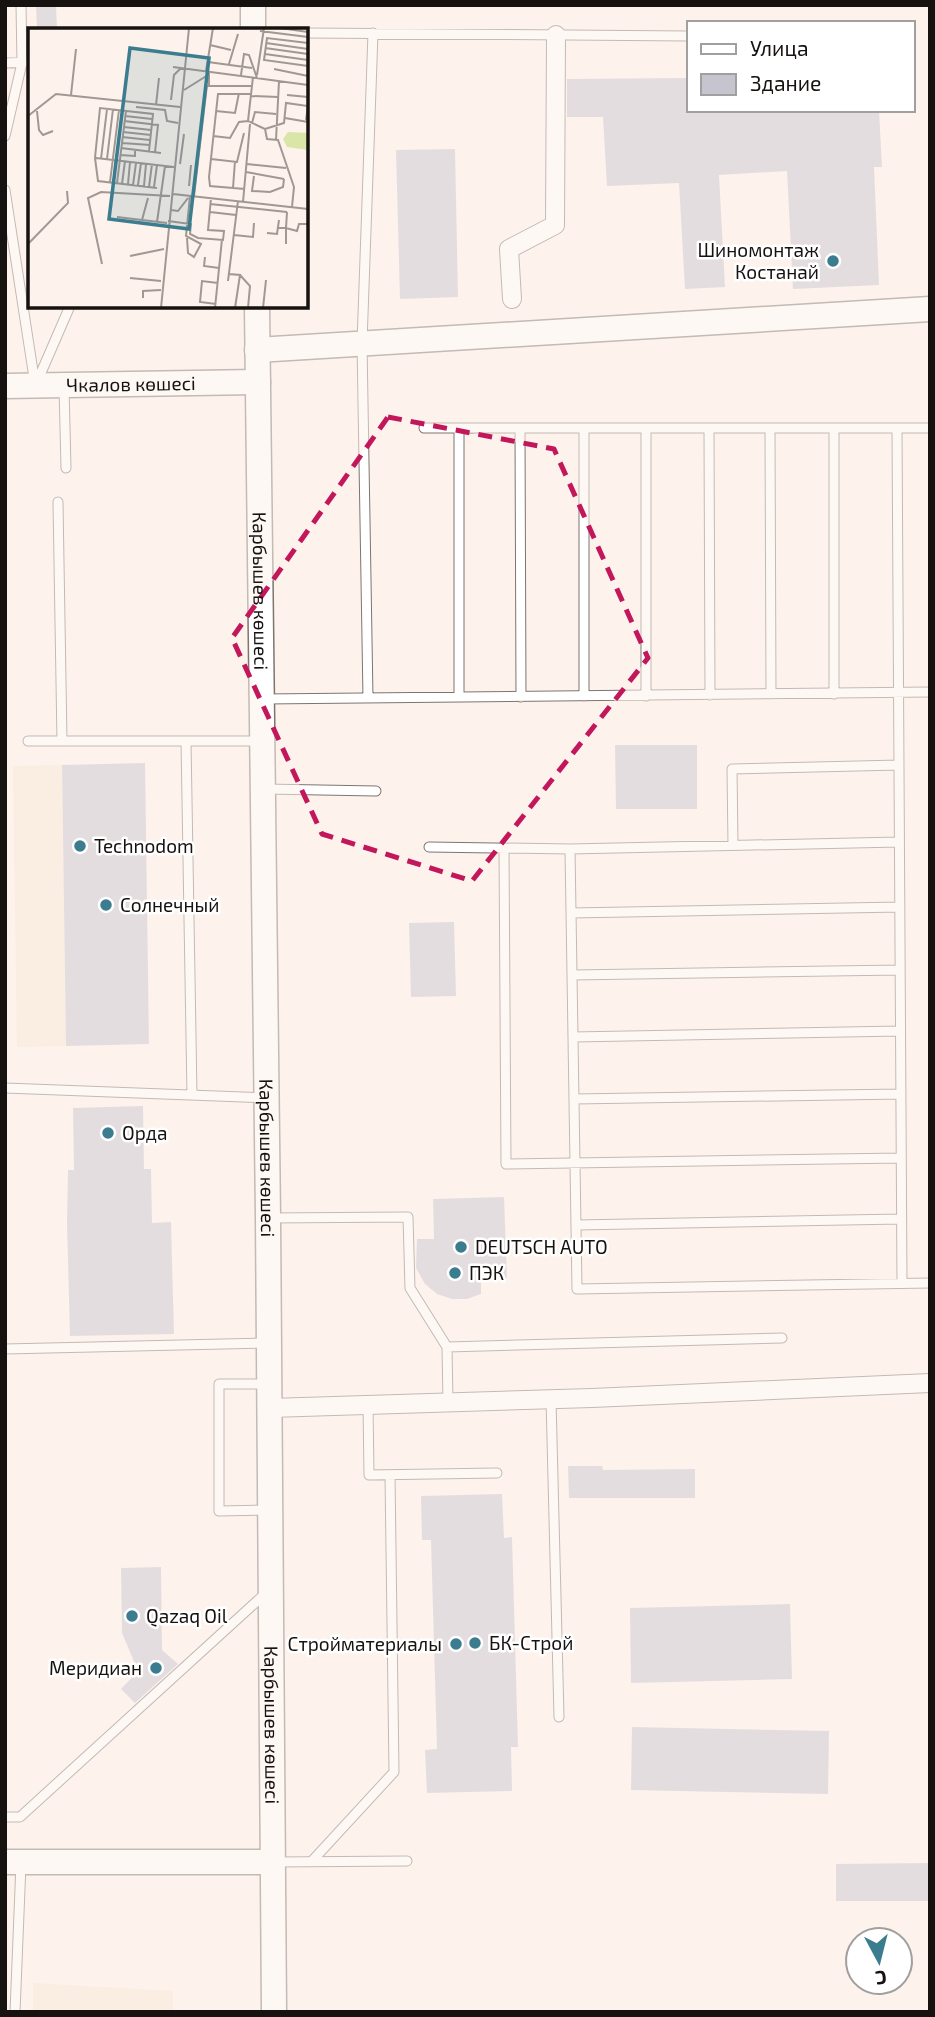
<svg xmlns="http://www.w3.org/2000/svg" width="935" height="2017" viewBox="0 0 935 2017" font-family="'Exo 2',sans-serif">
  <rect width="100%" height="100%" fill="#fdf2ec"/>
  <path fill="#f5e9d5" d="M 62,765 L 66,1046 L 17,1047 L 13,766 Z
    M 33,1983 L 173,1991 L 173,2012 L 33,2012 Z"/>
  <path fill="#c6c4ce" d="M 36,5 L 56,5 L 57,30 L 37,30 Z
    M 688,78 L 688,110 L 879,110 L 882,167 L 874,167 L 879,285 L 793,289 L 787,171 L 719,175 L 725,287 L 685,289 L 679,183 L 607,186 L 603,117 L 567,117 L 567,79 Z
    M 455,149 L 458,297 L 400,299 L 396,150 Z
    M 615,745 L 697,745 L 697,809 L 616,809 Z
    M 145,763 L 149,1044 L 66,1046 L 62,765 Z
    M 454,922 L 456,996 L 411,997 L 409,923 Z
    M 143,1106 L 144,1169 L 151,1169 L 152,1223 L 171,1222 L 174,1334 L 70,1336 L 67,1224 L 68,1170 L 74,1170 L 73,1108 Z
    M 504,1197 L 507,1278 L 481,1278 L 481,1294 L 467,1299 L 452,1299 L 437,1294 L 425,1284 L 416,1268 L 417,1239 L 434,1239 L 433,1199 Z
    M 568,1466 L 602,1466 L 603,1470 L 695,1469 L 695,1498 L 569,1498 Z
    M 502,1494 L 504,1538 L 512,1537 L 518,1747 L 511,1747 L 512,1791 L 427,1793 L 425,1750 L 437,1749 L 431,1540 L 422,1540 L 421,1496 Z
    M 161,1567 L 162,1650 L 178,1664 L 135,1703 L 121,1689 L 138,1671 L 122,1633 L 121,1568 Z
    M 790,1604 L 792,1679 L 631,1683 L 630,1608 Z
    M 632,1727 L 829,1731 L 828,1794 L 631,1790 Z
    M 930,1863 L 930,1901 L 836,1901 L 836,1864 Z"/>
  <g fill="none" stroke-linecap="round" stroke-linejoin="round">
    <defs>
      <path id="lane" d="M 306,33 L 688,36
        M 5,63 L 30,62
        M 5,136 L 22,63 L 21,5
        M 5,190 L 35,384
        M 37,382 L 70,306
        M 64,387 L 66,468
        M 424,428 L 930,428
        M 459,428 L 459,697
        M 520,428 L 521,697
        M 584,428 L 584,696
        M 646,428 L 646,696
        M 709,428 L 710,695
        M 770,428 L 771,694
        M 834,428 L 834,694
        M 897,428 L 902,1283
        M 58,502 L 62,741
        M 368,698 L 362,343 L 373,33
        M 264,699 L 930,692
        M 28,741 L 261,741
        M 186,741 L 192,1095
        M 265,789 L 376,791
        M 733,845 L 732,769 L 899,765
        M 429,847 L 570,849 L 899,842
        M 504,848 L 506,1164 L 901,1158
        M 570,849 L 577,1289 L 930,1283
        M 571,913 L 900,907
        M 572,975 L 900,970
        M 573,1037 L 900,1031
        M 5,1088 L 266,1098
        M 574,1099 L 901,1094
        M 270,1218 L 408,1217 L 410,1288 L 447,1347 L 782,1338
        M 576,1225 L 901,1219
        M 447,1347 L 448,1403
        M 5,1349 L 268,1343
        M 268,1384 L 219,1384 L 219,1511 L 268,1510
        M 551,1399 L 559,1717
        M 368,1405 L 369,1475 L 497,1473
        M 5,1817 L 20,1817 L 267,1592
        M 312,1861 L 394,1772 L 390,1475
        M 275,1862 L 407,1861
        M 15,2012 L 21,1864"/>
      <path id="street" d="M 512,299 L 509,249 L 555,225 L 556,35
        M 270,1408 L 592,1398 L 930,1383"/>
      <g id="secondary">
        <path d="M 253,5 L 253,30"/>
        <path id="s1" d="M 257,306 L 268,1218 L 274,2012"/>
        <path d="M 257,350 L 930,309"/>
        <path id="s2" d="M 5,386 L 258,382"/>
        <path d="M 5,1862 L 273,1862"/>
      </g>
    </defs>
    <use href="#lane" stroke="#7e756f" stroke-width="11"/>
    <use href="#street" stroke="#7e756f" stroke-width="20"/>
    <use href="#secondary" stroke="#7e756f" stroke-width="27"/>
    <use href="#lane" stroke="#fff" stroke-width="9"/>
    <use href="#street" stroke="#fff" stroke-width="18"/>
    <use href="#secondary" stroke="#fff" stroke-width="24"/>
  </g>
  <path d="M0 0H935V2017H0ZM 388,417 L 554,449 L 648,658 L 472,881 L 322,834 L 232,638 Z" fill="#fdf2ec" fill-opacity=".55" fill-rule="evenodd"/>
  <path fill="none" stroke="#c2185b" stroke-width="5" stroke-dasharray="14 9" stroke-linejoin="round" d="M 388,417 L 554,449 L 648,658 L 472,881 L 322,834 L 232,638 Z"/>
  <g fill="#3b7c8f" stroke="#fff" stroke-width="2.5">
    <circle cx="833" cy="261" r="7"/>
    <circle cx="80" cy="846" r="7"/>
    <circle cx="106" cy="905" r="7"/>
    <circle cx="108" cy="1133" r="7"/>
    <circle cx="461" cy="1247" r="7"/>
    <circle cx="455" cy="1273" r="7"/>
    <circle cx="132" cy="1616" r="7"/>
    <circle cx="475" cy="1643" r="7"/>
    <circle cx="456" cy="1644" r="7"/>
    <circle cx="156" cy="1668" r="7"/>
  </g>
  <g text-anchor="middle" stroke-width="5" stroke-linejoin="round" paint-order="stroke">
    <g font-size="19" fill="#161210" stroke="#fff" text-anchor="start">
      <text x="819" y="257" text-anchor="end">Шиномонтаж<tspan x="819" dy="22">Костанай</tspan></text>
      <text x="94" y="853">Technodom</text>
      <text x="120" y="912">Солнечный</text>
      <text x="122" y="1140">Орда</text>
      <text x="475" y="1254">DEUTSCH AUTO</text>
      <text x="469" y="1280">ПЭК</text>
      <text x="146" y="1623">Qazaq Oil</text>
      <text x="489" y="1650">БК-Строй</text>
      <text x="442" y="1651" text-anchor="end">Стройматериалы</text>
      <text x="142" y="1675" text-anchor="end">Меридиан</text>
    </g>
    <g font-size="19" fill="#161210" stroke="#fff">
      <text dy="7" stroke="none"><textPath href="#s2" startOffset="126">Чкалов көшесі</textPath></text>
      <text dy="7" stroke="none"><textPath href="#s1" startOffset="285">Карбышев көшесі</textPath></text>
      <text dy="7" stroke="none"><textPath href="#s1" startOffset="852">Карбышев көшесі</textPath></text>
      <text dy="7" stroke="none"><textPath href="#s1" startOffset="1419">Карбышев көшесі</textPath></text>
    </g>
  </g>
  <g transform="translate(28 28)">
    <rect width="280" height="280" fill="#fdf2ec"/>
    <path d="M 260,104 L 280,105 L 280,122 L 259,119 L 255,111 Z" fill="#dae5a8"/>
    <path fill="none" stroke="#a19894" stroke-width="2" d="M 252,0 L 280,4M 232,3 L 280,9M 238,15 L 280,21M 280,15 L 239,10 L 236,32 L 280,38M 182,17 L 203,22M 237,20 L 280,26M 237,26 L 280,32M 180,34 L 224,40M 201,36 L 210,6M 145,39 L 280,57M 246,41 L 280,48M 178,43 L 185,0M 181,43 L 181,58 L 224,58M 213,47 L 216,26 L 221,27 L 229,50M 229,47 L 236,0M 225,49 L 220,93 L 237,101 L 239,111 L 250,112 L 266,159 L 264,179M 156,62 L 180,47M 43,67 L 48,21M 259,67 L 280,69M 223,68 L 250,69M 143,72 L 146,47 L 153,40M 128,77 L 131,50M 108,79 L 137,82 L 139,93 L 150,95M 9,83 L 11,102 L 15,107 L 25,103M 188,83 L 207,85 L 211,65M 0,88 L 28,66 L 152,79M 97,88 L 124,91M 257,90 L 280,94M 96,93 L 130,97 L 127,124M 224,95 L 227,84 L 248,86M 96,99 L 123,102M 237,101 L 256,95 L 258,75 L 280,78 L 278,92M 95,104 L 123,107M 185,108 L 202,110 L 211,94 L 220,93M 94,109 L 122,112M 248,112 L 251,53M 94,115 L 122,117M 93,120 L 133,125M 121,123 L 125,86 L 72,80 L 67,130 L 70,153 L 129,160M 92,127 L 107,128 L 107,122M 68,130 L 146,139M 73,131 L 79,81M 79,131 L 85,81M 183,131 L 209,134 L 216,105M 152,136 L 156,106M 219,136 L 258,140M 218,144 L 256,151M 226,148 L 224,163 L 242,164 L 255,159 L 256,151M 82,154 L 91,82M 89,155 L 98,83M 94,156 L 97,133M 100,156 L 102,134M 105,157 L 108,135M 110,157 L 113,135M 116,158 L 118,136M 161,158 L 163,137M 121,159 L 124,136M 126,159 L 129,137M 205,160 L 207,133M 217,161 L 182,158 L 181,149 L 190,66 L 223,66M 145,166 L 280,181M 166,168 L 179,57M 215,174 L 222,96M 182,176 L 259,184M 143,182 L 150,183 L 160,170M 182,184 L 208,187M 89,189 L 139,195M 114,192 L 120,170M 140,193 L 163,196 L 162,206 L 170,210 L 195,212 L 196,203 L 180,202 L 183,170M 129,194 L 137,138M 250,200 L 258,200 L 259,184M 239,205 L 249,206 L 251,192M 206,207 L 225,209 L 226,195M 159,210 L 160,225 L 166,229 L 173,216 L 158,208 L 162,168M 0,216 L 40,175 L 39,163M 258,216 L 258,200 L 269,203 L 271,196 L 280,196M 102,228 L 136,221M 177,229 L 176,238 L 191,240M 74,236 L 60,170 L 73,164 L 142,168M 201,246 L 212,247 L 207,280M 212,247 L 222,258 L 220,280M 102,250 L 133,253M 200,253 L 210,173M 115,270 L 115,263 L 133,262M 188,276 L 172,274 L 174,253 L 190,255M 133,280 L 161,0M 187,280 L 194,211M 235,280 L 238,252"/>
    <path fill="#3b7c8f" fill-opacity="0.15" stroke="#3b7c8f" stroke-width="3.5" d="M 102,20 L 181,30 L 161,201 L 81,191 Z"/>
    <rect width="280" height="280" fill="none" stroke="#161210" stroke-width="3.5"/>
  </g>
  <rect width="935" height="2017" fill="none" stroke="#161210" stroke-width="14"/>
  <rect x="687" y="21" width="228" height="91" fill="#ffffff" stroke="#a2a09f" stroke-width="2"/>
  <rect x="701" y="44" width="35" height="10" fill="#ffffff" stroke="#a2a09f" stroke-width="2"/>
  <text x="750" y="56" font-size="21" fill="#161210">Улица</text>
  <rect x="701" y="74" width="35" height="21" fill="#c6c4ce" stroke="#a2a09f" stroke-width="2"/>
  <text x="750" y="91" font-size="21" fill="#161210">Здание</text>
  <g transform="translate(879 1961) rotate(173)"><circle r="33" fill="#ffffff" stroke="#a2a09f" stroke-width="2"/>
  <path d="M0-5L12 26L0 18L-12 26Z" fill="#3b7c8f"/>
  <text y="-10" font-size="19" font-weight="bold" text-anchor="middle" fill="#161210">С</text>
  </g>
</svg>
